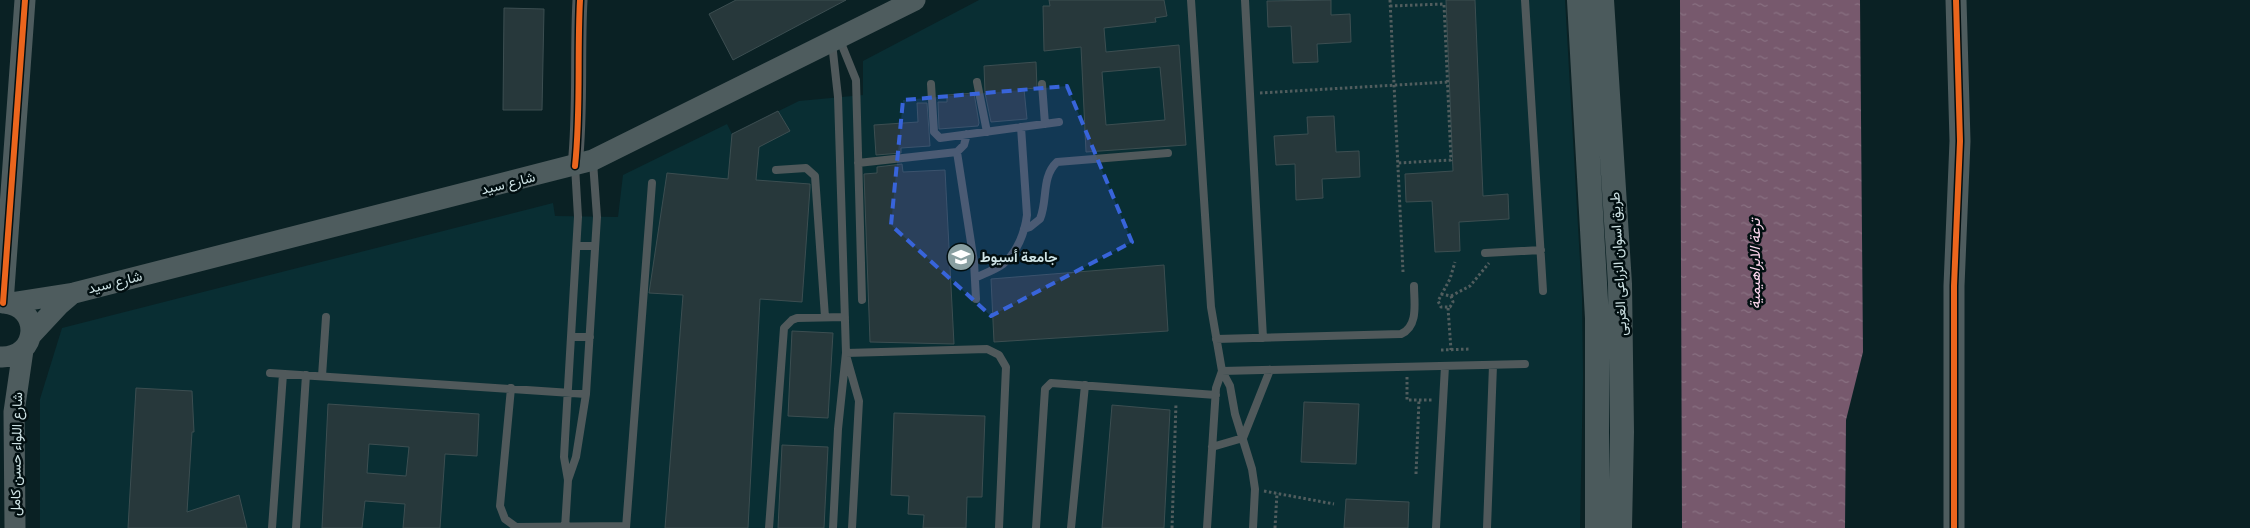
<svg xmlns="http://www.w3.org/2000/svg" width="2250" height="528" viewBox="0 0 2250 528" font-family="Lato,Vazirmatn,sans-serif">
  <defs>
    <pattern id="water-ripples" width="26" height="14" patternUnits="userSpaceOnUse" patternTransform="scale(1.25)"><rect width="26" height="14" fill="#77596d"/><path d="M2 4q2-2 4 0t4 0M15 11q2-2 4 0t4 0" fill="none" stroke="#897182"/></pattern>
  </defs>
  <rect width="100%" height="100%" fill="#0a2124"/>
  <path fill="#092e33" d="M 979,0 L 1565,0 L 1582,296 L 1583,377 L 1580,528 L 40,528 L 40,399 L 62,328 L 553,203 L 555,216 L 618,217 L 623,175 L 727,124 L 732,134 L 799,101 L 863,95 L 863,61 Z"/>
  <path fill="url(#water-ripples)" d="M 1680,0 L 1860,0 L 1863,352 L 1846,420 L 1845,528 L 1682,528 Z"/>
  <path fill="#27383b" stroke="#3c4e51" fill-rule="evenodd" d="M 736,0 L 846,0 L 733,60 L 709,14 Z
    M 1049,0 L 1164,0 L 1167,16 L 1155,18 L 1156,22 L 1104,28 L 1106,52 L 1179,45 L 1186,145 L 1086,152 L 1081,47 L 1044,51 L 1043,6 L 1050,6 ZM 1160,67 L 1165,120 L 1106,125 L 1102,72 Z
    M 1331,0 L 1331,15 L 1350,14 L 1351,42 L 1317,44 L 1318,62 L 1293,63 L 1291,26 L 1268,27 L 1267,1 Z
    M 1446,0 L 1475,0 L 1483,196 L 1508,194 L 1509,219 L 1459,222 L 1460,251 L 1435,252 L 1432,201 L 1406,202 L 1405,174 L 1453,171 Z
    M 504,8 L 544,9 L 542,110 L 503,110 Z
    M 1036,62 L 1037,88 L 1024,89 L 1027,119 L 991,122 L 985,93 L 984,66 Z
    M 974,93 L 979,123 L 978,126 L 939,129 L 938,102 L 947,102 L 947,95 Z
    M 917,103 L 927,103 L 930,146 L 901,148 L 901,153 L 876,155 L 874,125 L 918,122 Z
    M 778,111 L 790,131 L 759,147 L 756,180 L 810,184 L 810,188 L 802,302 L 760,299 L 748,528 L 665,528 L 683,295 L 649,293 L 667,173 L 728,179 L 732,134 Z
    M 1334,116 L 1336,152 L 1359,151 L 1360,177 L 1322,179 L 1323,198 L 1296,200 L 1295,164 L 1276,165 L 1274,136 L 1308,134 L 1307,117 Z
    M 902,164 L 903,172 L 945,170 L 954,344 L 870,342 L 864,174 L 877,173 L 877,167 Z
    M 1164,265 L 1168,331 L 994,342 L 991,279 Z
    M 792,331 L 833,333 L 828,418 L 788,416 Z
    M 136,388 L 192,391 L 194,432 L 192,432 L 187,512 L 239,495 L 247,528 L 128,528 Z
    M 1304,402 L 1359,404 L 1356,464 L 1301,462 Z
    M 328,404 L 479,414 L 477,456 L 445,454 L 440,528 L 403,528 L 405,504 L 365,501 L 362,528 L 322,528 ZM 369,444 L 409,447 L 406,476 L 367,473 Z
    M 1112,405 L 1170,410 L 1164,528 L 1102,528 Z
    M 894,413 L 985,416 L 982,497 L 967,497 L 966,528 L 923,528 L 924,515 L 908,514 L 909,496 L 891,495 Z
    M 782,445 L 828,447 L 824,528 L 778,528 Z
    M 1346,499 L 1409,502 L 1408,528 L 1344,528 Z"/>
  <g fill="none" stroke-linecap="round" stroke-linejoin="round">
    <path stroke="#515d5e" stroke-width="3" stroke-dasharray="2.5 2.5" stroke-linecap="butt" d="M 1390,0 L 1403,272
      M 1390,6 L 1444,4 L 1451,160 L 1398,163
      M 1260,93 L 1448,82
      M 1441,294 L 1451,296 L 1453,302 L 1450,307 L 1441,307 L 1438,301 L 1450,279 L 1455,262
      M 1451,296 L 1470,286 L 1489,263
      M 1448,308 L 1451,350
      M 1441,350 L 1471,349
      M 1407,377 L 1407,400 L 1433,400
      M 1416,474 L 1419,400
      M 1264,491 L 1334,504
      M 1172,528 L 1176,403
      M 1275,528 L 1277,493"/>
    <path stroke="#50595b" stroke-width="8" d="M 1191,0 L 1211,307 L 1222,371 L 1230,386 L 1235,414 L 1252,469 L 1255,489 L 1253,528
      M 1245,0 L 1263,338
      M 1525,0 L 1543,291
      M 839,38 L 856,80 L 862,300
      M 832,43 L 838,97 L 846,353 L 838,429 L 833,528
      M 977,82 L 987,132
      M 931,84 L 934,132 L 940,138 L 1059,122
      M 1042,84 L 1045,124
      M 957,152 L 974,262 L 976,299
      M 858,163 L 957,152 L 964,145 L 967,134
      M 776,170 L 806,168 L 815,176 L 825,317
      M 1024,229 L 1030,227 L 1040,219 C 1048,200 1041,177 1057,162 L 1168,153
      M 577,246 L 595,246
      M 1485,253 L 1541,250
      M 975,278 C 983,274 995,270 1003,264 C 1017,253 1025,232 1027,215 L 1021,127
      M 571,337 L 590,337
      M 1216,339 L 1401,334 C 1419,326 1414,302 1414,286
      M 846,353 L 987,349 L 999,355 L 1006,367 L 999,528
      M 846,355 L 859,401 L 852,528
      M 1222,371 L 1525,364
      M 270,373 L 586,394
      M 322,376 L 326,317
      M 511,388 L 500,506 L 505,519 L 516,527 L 626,526
      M 1212,447 L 1243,438 L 1270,370
      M 568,480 L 576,457 L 586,394 L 597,217 L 593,162
      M 272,528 L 283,374
      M 296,528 L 306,375
      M 565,528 L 568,480 L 564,457 L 565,439 L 578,217 L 575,166
      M 626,528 L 652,183
      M 769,528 L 784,328 L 792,320 L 797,318 L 845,317
      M 1036,528 L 1045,389 L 1051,383 L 1216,395
      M 1071,528 L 1085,385
      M 1207,528 L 1216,388 L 1222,371
      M 1436,528 L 1445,366
      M 1487,528 L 1493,365"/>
    <path stroke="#50595b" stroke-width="15" d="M 575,166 C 581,111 577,55 580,0"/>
    <path stroke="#4e5c5e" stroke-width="21" d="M 3,303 L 25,0
      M 10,303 L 74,293 L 593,160 L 915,0
      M 31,335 L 59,305 L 73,293
      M 0,357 C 39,359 42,306 4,303
      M 15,528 L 14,412 L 23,350
      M 1954,528 L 1954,286 L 1960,141 L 1956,0"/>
    <path stroke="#4b5a5c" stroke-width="24" d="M 1579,0 L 1597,318 L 1597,528
      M 1602,0 L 1620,284 L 1622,432 L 1620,528"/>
    <defs>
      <path id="cycleway" d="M 575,166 C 581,111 577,55 580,0
        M 3,303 L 25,0
        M 1954,528 L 1954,286 L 1960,141 L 1956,0"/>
    </defs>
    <use href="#cycleway" stroke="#020f11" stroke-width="9"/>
    <use href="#cycleway" stroke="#eb651d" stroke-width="6"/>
  </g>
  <path fill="#3864da" fill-opacity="0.2" stroke="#3864da" stroke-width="4" stroke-dasharray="10 6" stroke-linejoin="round" d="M 1067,86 L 1132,242 L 991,316 L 891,225 L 903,100 Z"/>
  <defs>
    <symbol id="university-disc" viewBox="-11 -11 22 22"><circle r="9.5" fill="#899fa1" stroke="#020f11"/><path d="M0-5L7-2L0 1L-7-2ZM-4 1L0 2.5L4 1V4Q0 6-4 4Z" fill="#fff"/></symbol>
  </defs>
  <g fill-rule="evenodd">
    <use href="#university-disc" x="945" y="241" width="32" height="32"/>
  </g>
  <g text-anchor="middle" stroke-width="5" stroke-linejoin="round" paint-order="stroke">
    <g font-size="14" fill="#cee3e5" stroke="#020f11">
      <text transform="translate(508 183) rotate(-14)" y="5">شارع سيد</text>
      <text transform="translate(1618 264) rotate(-93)" y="5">طريق اسوان الزراعى الغربى</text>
      <text transform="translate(115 282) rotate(-14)" y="5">شارع سيد</text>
      <text transform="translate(16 454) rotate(-89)" y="5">شارع اللواء حسن كامل</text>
    </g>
    <g font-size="14" font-weight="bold" fill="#cee3e5" stroke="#020f11" text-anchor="start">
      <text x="980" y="262">جامعة أسيوط</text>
    </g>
    <g font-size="15" font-style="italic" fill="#fdd6ee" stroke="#020f11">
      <text transform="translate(1755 264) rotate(-90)" y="5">ترعة الابراهيمية</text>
    </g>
  </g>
</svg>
